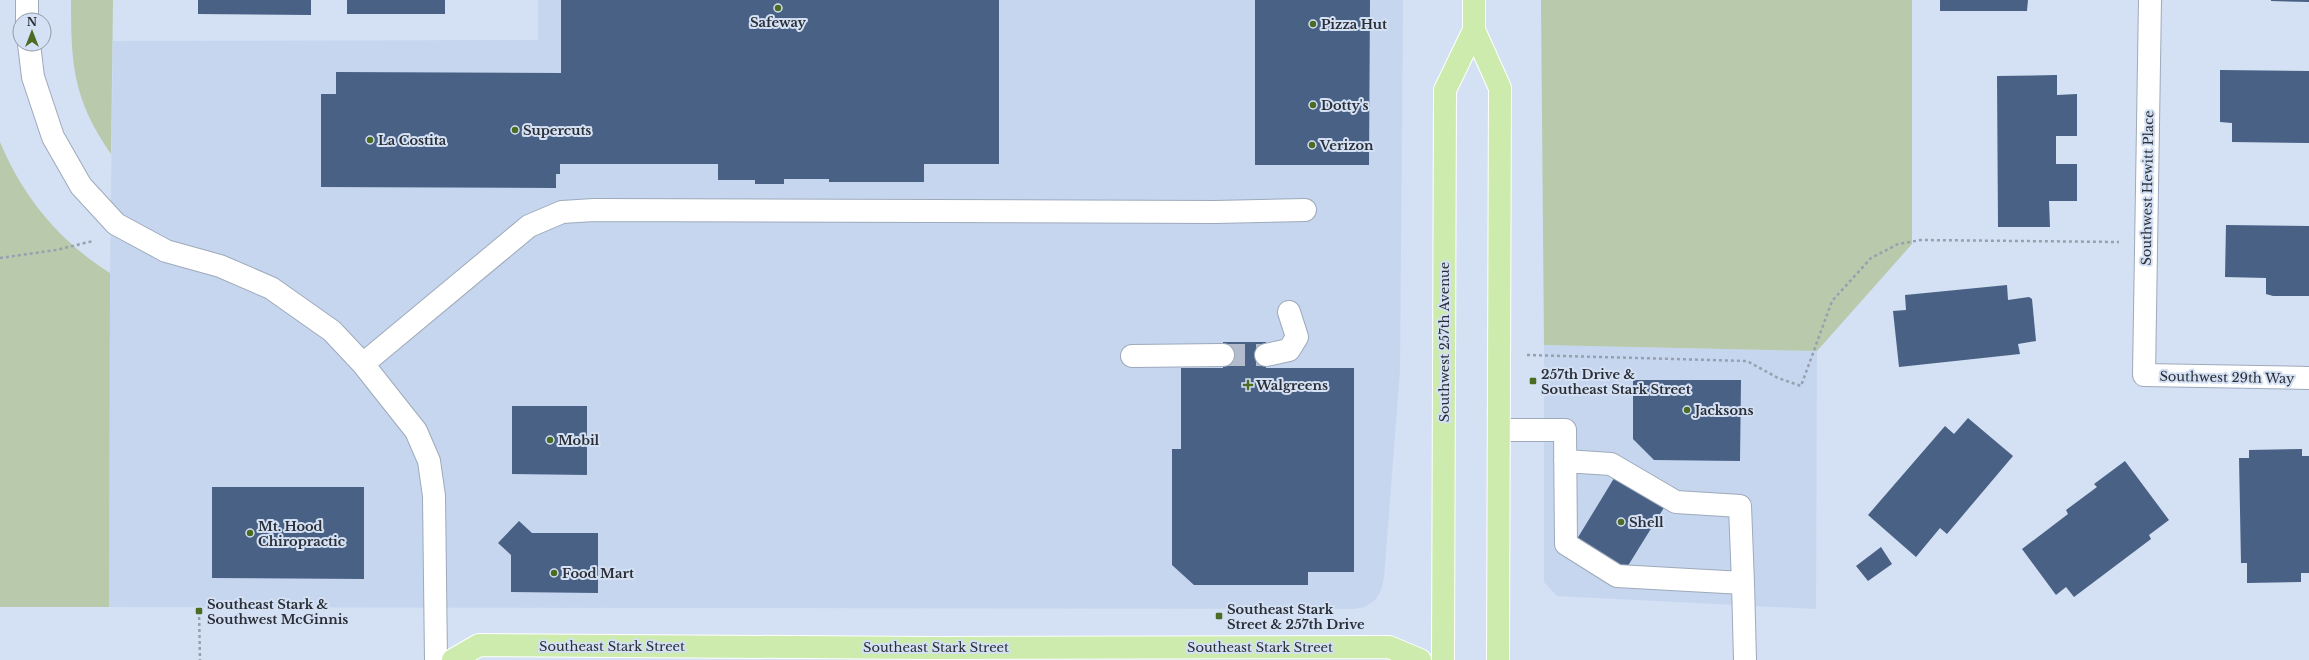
<svg xmlns="http://www.w3.org/2000/svg" width="2309" height="660" viewBox="0 0 2309 660" font-family="'Libre Baskerville',serif">
  <rect width="100%" height="100%" fill="#d4e0f3"/>
  <path fill="#c6d6ef" d="M 538,0 L 1403,0 L 1400,370 L 1384,578 L 1381,590 L 1376,599 L 1365,607 L 1354,609 L 109,607 L 110,273 L 113,41 L 538,40 Z
    M 1544,345 L 1817,351 L 1816,609 L 1557,596 L 1544,582 Z"/>
  <path fill="#b9c9ac" d="M 71,0 L 113,0 L 111,154 C 73,99 71,65 71,0 Z
    M 1541,0 L 1912,0 L 1912,244 L 1817,351 L 1544,345 Z
    M 0,142 C 23,197 59,241 110,273 L 109,607 L 0,607 Z"/>
  <path fill="#496185" d="M 198,0 L 311,0 L 311,15 L 198,14 Z
    M 347,0 L 445,0 L 445,14 L 347,14 Z
    M 561,0 L 999,0 L 999,164 L 924,164 L 924,182 L 829,182 L 829,179 L 784,179 L 784,184 L 755,184 L 755,180 L 718,180 L 718,164 L 560,164 L 560,174 L 556,174 L 556,188 L 321,187 L 321,94 L 336,94 L 336,72 L 561,73 Z
    M 1255,0 L 1370,0 L 1369,165 L 1255,165 Z
    M 1940,0 L 2028,0 L 2027,11 L 1940,11 Z
    M 2271,0 L 2309,0 L 2309,2 L 2271,1 Z
    M 2220,70 L 2309,71 L 2309,143 L 2232,142 L 2232,123 L 2220,122 Z
    M 2057,75 L 2057,95 L 2077,94 L 2077,136 L 2056,136 L 2056,164 L 2077,164 L 2077,201 L 2049,201 L 2050,227 L 1998,227 L 1997,76 Z
    M 2226,225 L 2309,226 L 2309,296 L 2273,296 L 2266,294 L 2266,278 L 2225,277 Z
    M 2007,285 L 2008,300 L 2029,297 L 2032,299 L 2036,341 L 2018,344 L 2020,354 L 1899,367 L 1893,311 L 1906,310 L 1905,295 Z
    M 1223,342 L 1266,342 L 1266,368 L 1354,368 L 1354,572 L 1308,572 L 1308,585 L 1194,585 L 1172,565 L 1172,449 L 1181,449 L 1181,368 L 1223,368 Z
    M 1633,380 L 1741,380 L 1740,461 L 1654,460 L 1633,439 Z
    M 512,406 L 587,406 L 587,475 L 512,474 Z
    M 1968,418 L 2013,456 L 1947,534 L 1940,528 L 1916,557 L 1868,515 L 1945,426 L 1954,434 Z
    M 2302,449 L 2302,456 L 2309,456 L 2309,573 L 2301,573 L 2301,582 L 2247,583 L 2247,563 L 2241,563 L 2239,458 L 2249,458 L 2249,450 Z
    M 2125,461 L 2169,520 L 2149,535 L 2151,539 L 2074,597 L 2066,587 L 2056,595 L 2022,549 L 2068,514 L 2066,510 L 2097,487 L 2094,484 Z
    M 1616,475 L 1665,506 L 1626,569 L 1577,539 Z
    M 212,487 L 364,487 L 364,579 L 212,578 Z
    M 519,521 L 532,533 L 598,533 L 598,593 L 511,592 L 511,555 L 498,543 Z
    M 1881,547 L 1892,564 L 1868,581 L 1856,566 Z"/>
  <g fill="none" stroke-linecap="round" stroke-linejoin="round">
    <path stroke="#b2bccd" stroke-width="22" stroke-dasharray="22 11" stroke-linecap="butt" d="M 1223,355 L 1266,355"/>
    <defs>
      <path id="minor" d="M 27,0 L 27,20
        M 2150,0 L 2144,375 L 2309,378
        M 29,44 L 33,77 L 53,137 L 81,186 L 116,224 L 166,251 L 220,266 L 271,288 L 332,331 L 363,364 L 416,431 L 429,461 L 434,496 L 436,660
        M 1266,355 L 1289,350 L 1297,337 L 1289,312
        M 1132,356 L 1223,355
        M 363,364 L 529,226 L 562,212 L 594,210 L 1215,212 L 1305,210
        M 1499,430 L 1565,430 L 1566,544 L 1617,576 L 1743,583 L 1745,660
        M 1565,461 L 1611,464 L 1676,502 L 1740,506 L 1743,583"/>
      <path id="major" d="M 1474,0 L 1474,30 L 1500,88 L 1498,660
        M 453,660 L 479,645 L 932,648 L 1389,647 L 1420,660
        M 1443,660 L 1445,90 L 1474,30"/>
    </defs>
    <use href="#minor" stroke="#9eaabb" stroke-width="24"/>
    <use href="#major" stroke="#fff" stroke-width="24"/>
    <path stroke="#97a0af" stroke-width="2.5" stroke-dasharray="3 3" stroke-linecap="butt" d="M 0,258 L 56,250 L 93,241
      M 1527,355 L 1747,361 L 1778,378 L 1801,386 L 1832,301 L 1871,258 L 1898,244 L 1921,240 L 2119,242
      M 199,611 L 200,660"/>
    <use href="#minor" stroke="#fff" stroke-width="22"/>
    <use href="#major" stroke="#cdebad" stroke-width="22"/>
  </g>
  <g fill="#4b6c22" stroke="#d4e0f3" stroke-width="1.5">
    <circle cx="778" cy="8" r="4"/>
    <circle cx="1313" cy="24" r="4"/>
    <circle cx="1313" cy="105" r="4"/>
    <circle cx="515" cy="130" r="4"/>
    <circle cx="370" cy="140" r="4"/>
    <circle cx="1312" cy="145" r="4"/>
    <rect x="1529" y="377" width="8" height="8" rx="2"/>
    <path d="M1246 379h4v4h4v4h-4v4h-4v-4h-4v-4h4z"/>
    <circle cx="1687" cy="410" r="4"/>
    <circle cx="550" cy="440" r="4"/>
    <circle cx="1621" cy="522" r="4"/>
    <circle cx="250" cy="533" r="4"/>
    <circle cx="554" cy="573" r="4"/>
    <rect x="195" y="607" width="8" height="8" rx="2"/>
    <rect x="1215" y="612" width="8" height="8" rx="2"/>
  </g>
  <g text-anchor="middle" stroke-width="4" stroke-linejoin="round" paint-order="stroke">
    <g font-size="13" font-weight="bold" fill="#2a2e36" stroke="#d4e0f3" text-anchor="start">
      <text x="778" y="27" text-anchor="middle">Safeway</text>
      <text x="1321" y="29">Pizza Hut</text>
      <text x="1321" y="110">Dotty's</text>
      <text x="523" y="135">Supercuts</text>
      <text x="378" y="145">La Costita</text>
      <text x="1320" y="150">Verizon</text>
      <text x="1541" y="379">257th Drive &amp;<tspan x="1541" dy="15">Southeast Stark Street</tspan></text>
      <text x="1256" y="390">Walgreens</text>
      <text x="1695" y="415">Jacksons</text>
      <text x="558" y="445">Mobil</text>
      <text x="1629" y="527">Shell</text>
      <text x="258" y="531">Mt. Hood<tspan x="258" dy="15">Chiropractic</tspan></text>
      <text x="562" y="578">Food Mart</text>
      <text x="207" y="609">Southeast Stark &amp;<tspan x="207" dy="15">Southwest McGinnis</tspan></text>
      <text x="1227" y="614">Southeast Stark<tspan x="1227" dy="15">Street &amp; 257th Drive</tspan></text>
    </g>
    <g font-size="13" fill="#2a2e36" stroke="#d4e0f3">
      <text transform="translate(2147 188) rotate(-89)" y="5">Southwest Hewitt Place</text>
      <text transform="translate(1444 342) rotate(-90)" y="5">Southwest 257th Avenue</text>
      <text transform="translate(2227 377) rotate(1)" y="5">Southwest 29th Way</text>
      <text x="612" y="651">Southeast Stark Street</text>
      <text x="936" y="652">Southeast Stark Street</text>
      <text x="1260" y="652">Southeast Stark Street</text>
    </g>
  </g>
  <g transform="translate(32 32)"><circle r="19" fill="#d4e0f3" stroke="#9099a7"/>
  <path d="M0-3L7 15L0 10L-7 15Z" fill="#4b6c22"/>
  <text y="-6" font-size="11" font-weight="bold" text-anchor="middle" fill="#2a2e36">N</text>
  </g>
</svg>
